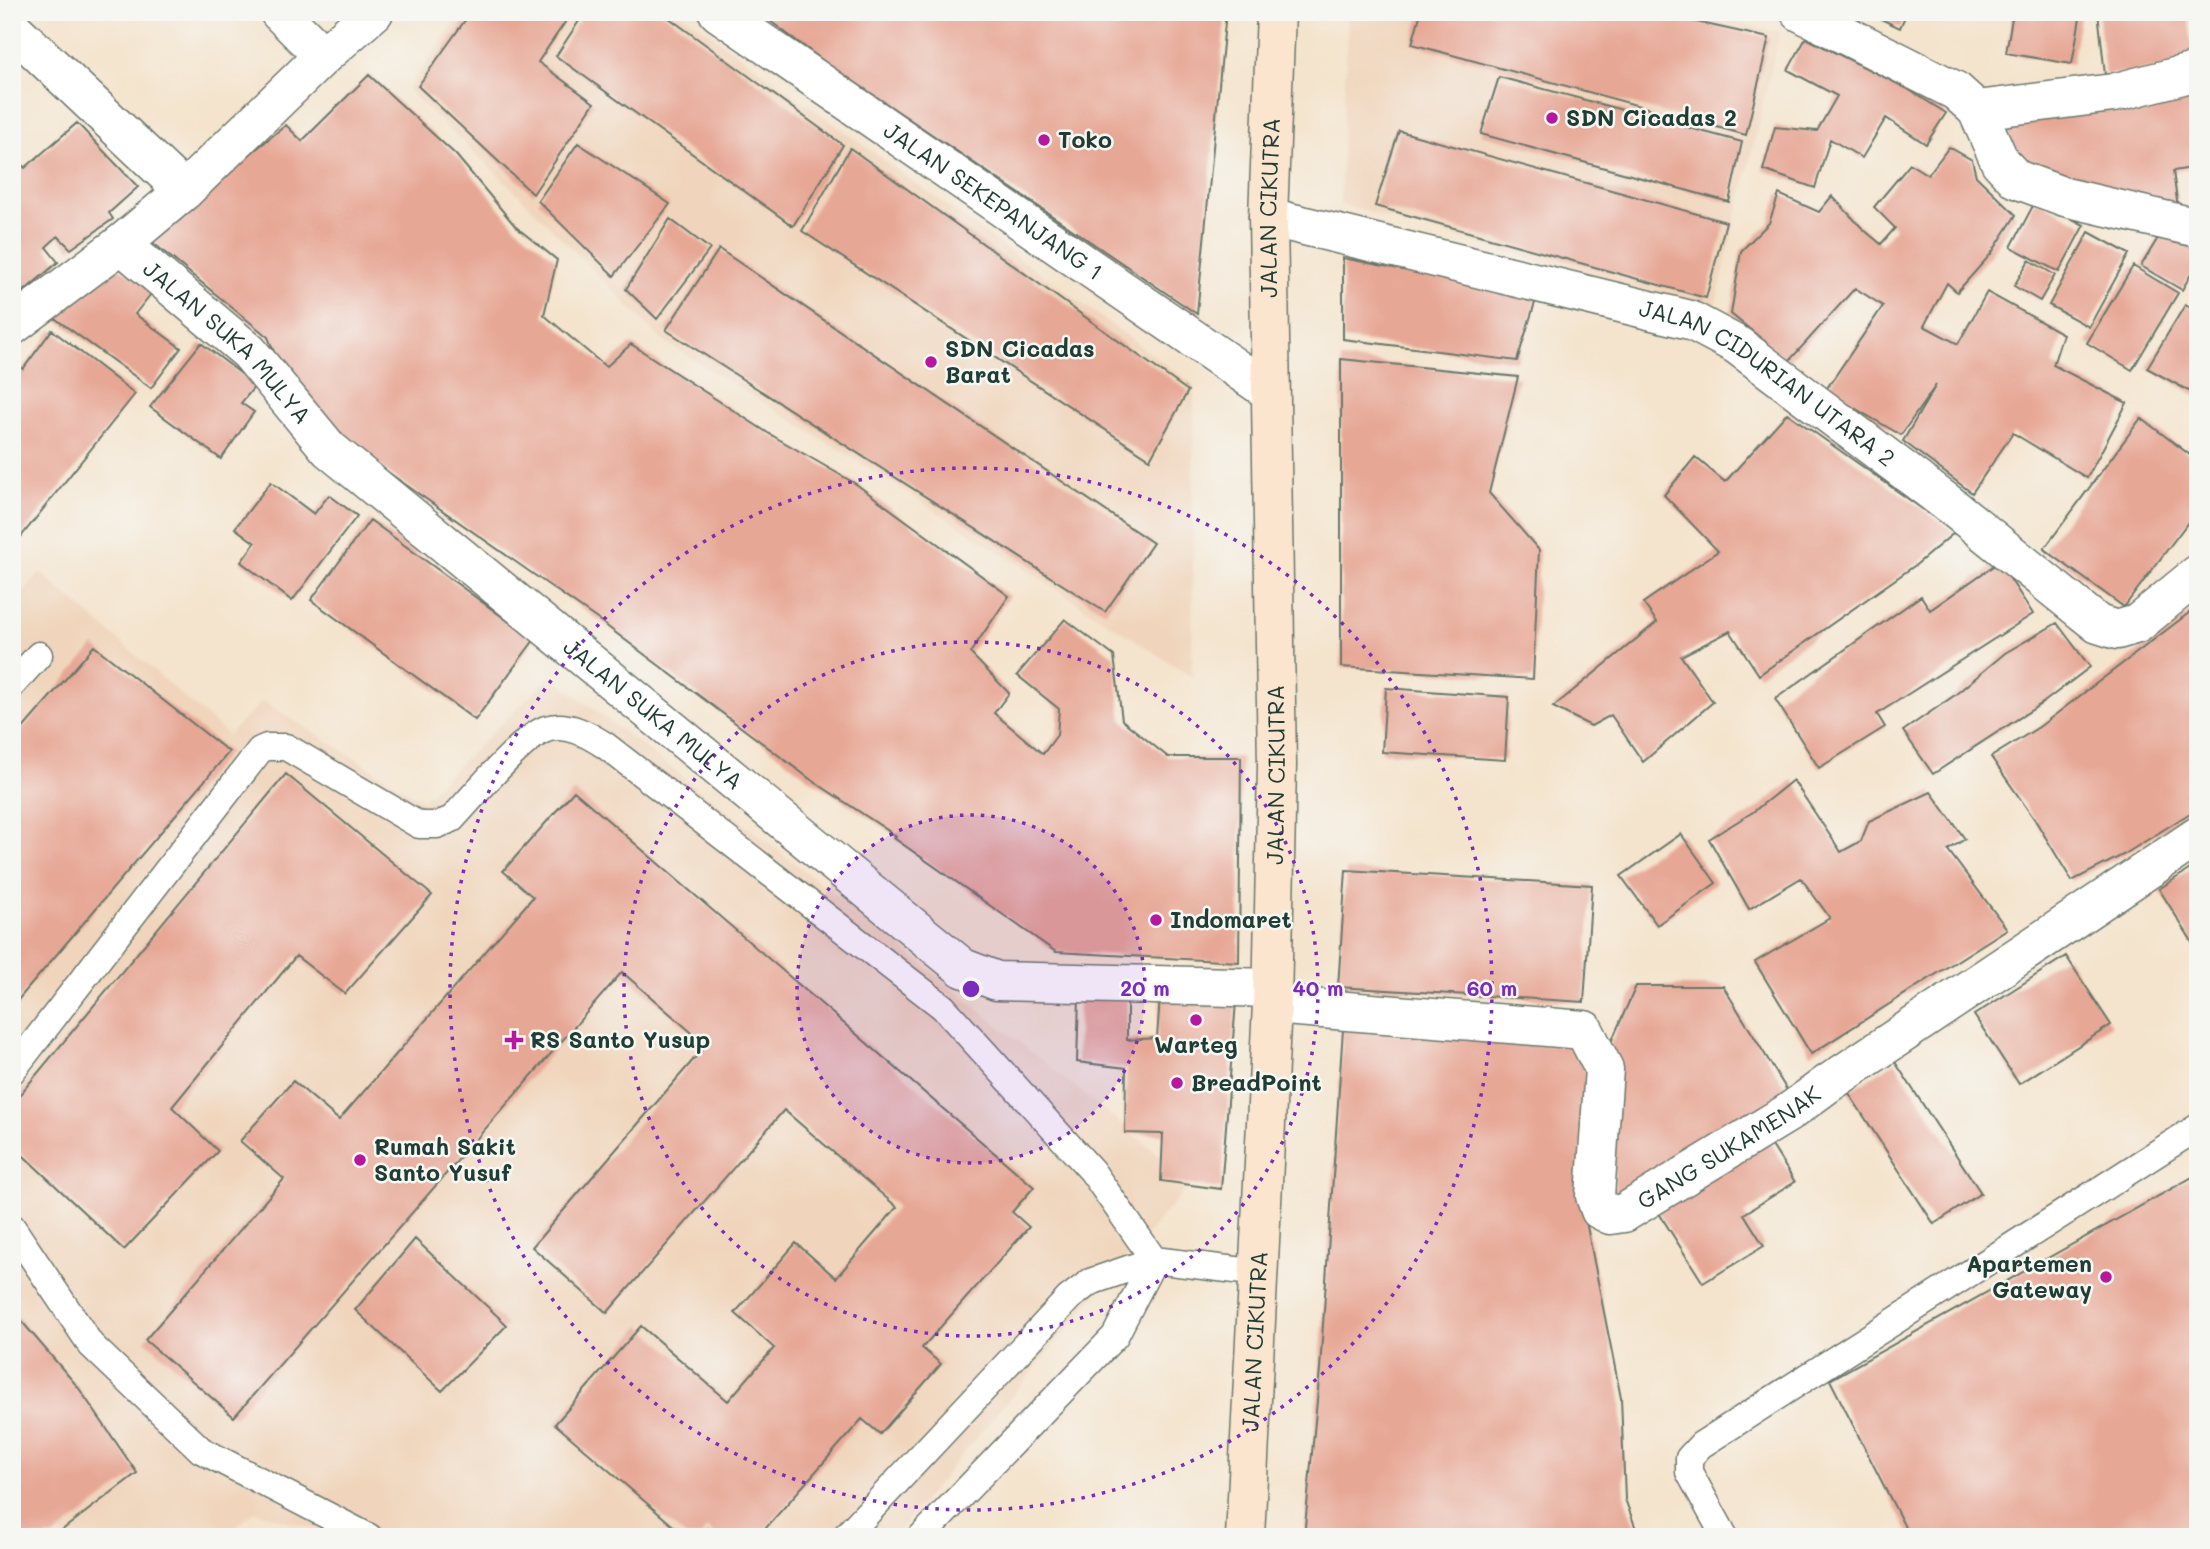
<svg xmlns="http://www.w3.org/2000/svg" width="2210" height="1549" viewBox="0 0 2210 1549" font-family="Mali,sans-serif">
  <rect width="100%" height="100%" fill="#f6f6f2"/>
  <filter id="ink" filterUnits="userSpaceOnUse"><feTurbulence type="fractalNoise" baseFrequency=".0143" numOctaves="2"/><feDisplacementMap in="SourceGraphic" scale="14" xChannelSelector="R" yChannelSelector="G"/><feConvolveMatrix kernelMatrix="1 2 1 2 8 2 1 2 1" color-interpolation-filters="sRGB"/></filter>
  <filter id="wash" filterUnits="userSpaceOnUse"><feTurbulence type="fractalNoise" baseFrequency=".00686" numOctaves="4" result="noise"/><feDisplacementMap in="SourceGraphic" scale="28" xChannelSelector="R" yChannelSelector="G"/><feGaussianBlur stdDeviation="1.57" result="paint"/><feColorMatrix in="noise" values="0 0 0 0 0 0 0 0 0 0 0 0 0 0 0 0 0 1.4 0 .05"/><feComposite in="paint" operator="in"/></filter>
  <g filter="url(#wash)">
    <rect width="100%" height="100%" fill="#f4e4cd"/>
    <path fill="#f0d5bc" d="M 462,12 L 680,12 L 1194,385 L 1192,677 L 876,472 L 662,340 L 514,190 L 408,90 Z
      M 1348,12 L 1686,12 L 1780,32 L 1714,311 L 1340,204 Z
      M 40,572 L 228,735 L 263,701 L 422,800 L 551,676 L 841,899 L 1192,1181 L 893,1537 L 340,1537 L 255,1511 L 225,1537 L 12,1537 L 12,606 Z"/>
    <g id="blocks">
      <path fill="#e7a795" d="M 471,12 L 572,12 L 538,62 L 594,103 L 533,194 L 418,86 Z
        M 585,12 L 661,12 L 843,145 L 793,226 L 556,56 Z
        M 758,12 L 1226,12 L 1197,314 L 825,62 Z
        M 1421,12 L 1651,12 L 1769,38 L 1746,135 L 1412,44 Z
        M 1866,12 L 1907,12 L 1900,28 Z
        M 2013,12 L 2081,12 L 2072,64 L 2006,53 Z
        M 2098,12 L 2188,12 L 2194,65 L 2105,75 Z
        M 1806,38 L 1906,88 L 1946,113 L 1926,144 L 1886,118 L 1862,158 L 1830,139 L 1815,188 L 1763,170 L 1775,127 L 1817,131 L 1837,96 L 1788,70 Z
        M 369,75 L 456,155 L 516,227 L 557,260 L 544,315 L 606,367 L 631,344 L 768,433 L 856,484 L 1009,596 L 970,653 L 1009,693 L 994,713 L 1043,754 L 1057,735 L 1059,709 L 1017,675 L 1065,619 L 1114,656 L 1122,720 L 1168,757 L 1241,757 L 1239,962 L 1056,952 L 894,838 L 896,836 L 810,779 L 600,621 L 332,433 L 284,377 L 268,337 L 152,242 L 225,174 L 286,125 L 302,141 Z
        M 1499,77 L 1742,142 L 1729,202 L 1481,134 Z
        M 2198,79 L 2198,167 L 2173,171 L 2178,208 L 2006,161 L 2004,113 Z
        M 77,123 L 138,187 L 109,213 L 113,219 L 71,249 L 58,236 L 46,247 L 58,262 L 15,299 L 12,155 L 25,168 Z
        M 1399,131 L 1726,222 L 1706,298 L 1375,206 Z
        M 578,143 L 670,204 L 614,276 L 538,201 Z
        M 1949,147 L 1972,160 L 1976,176 L 2016,215 L 1991,254 L 1957,292 L 1947,283 L 1924,326 L 1958,344 L 1987,292 L 2063,334 L 2053,365 L 2127,403 L 2087,478 L 2013,433 L 1972,493 L 1903,441 L 1936,385 L 1901,435 L 1825,391 L 1883,306 L 1855,288 L 1789,361 L 1731,314 L 1741,251 L 1769,223 L 1779,194 L 1819,212 L 1832,196 L 1863,229 L 1881,244 L 1895,228 L 1874,207 L 1910,164 L 1928,175 Z
        M 850,148 L 1188,391 L 1150,459 L 802,231 Z
        M 2036,200 L 2084,225 L 2059,272 L 2011,247 Z
        M 670,219 L 710,249 L 657,319 L 626,289 Z
        M 2164,228 L 2198,249 L 2198,262 L 2182,290 L 2141,266 Z
        M 2089,232 L 2129,254 L 2089,327 L 2049,305 Z
        M 719,249 L 1153,543 L 1105,612 L 666,330 Z
        M 1343,258 L 1537,296 L 1517,361 L 1343,339 Z
        M 106,260 L 154,290 L 135,314 L 181,348 L 151,388 L 42,309 Z
        M 2029,260 L 2055,275 L 2040,301 L 2014,286 Z
        M 2133,266 L 2178,293 L 2132,370 L 2087,343 Z
        M 2185,305 L 2198,311 L 2198,396 L 2147,368 Z
        M 52,330 L 135,394 L 12,548 L 12,361 L 23,369 Z
        M 201,343 L 256,385 L 241,403 L 254,412 L 221,459 L 150,407 Z
        M 1341,359 L 1518,377 L 1489,493 L 1539,550 L 1533,679 L 1341,667 Z
        M 1787,413 L 1955,532 L 1917,564 L 1759,675 L 1730,631 L 1681,656 L 1713,702 L 1643,762 L 1611,715 L 1591,726 L 1553,707 L 1657,622 L 1643,603 L 1718,551 L 1664,495 L 1695,457 L 1725,482 Z
        M 2141,418 L 2198,461 L 2198,509 L 2124,607 L 2044,549 Z
        M 271,482 L 314,514 L 329,495 L 357,516 L 292,601 L 241,562 L 255,543 L 235,528 Z
        M 370,520 L 534,640 L 475,720 L 311,600 Z
        M 1999,562 L 2033,614 L 1877,714 L 1885,727 L 1819,768 L 1775,699 L 1921,596 L 1930,610 Z
        M 2198,606 L 2198,808 L 2125,854 L 2072,881 L 2035,820 L 1991,757 L 2039,727 Z
        M 2057,623 L 2090,667 L 2044,702 L 1933,774 L 1903,731 L 1955,695 L 2005,653 Z
        M 94,646 L 229,752 L 12,1007 L 12,741 Z
        M 1386,688 L 1509,697 L 1505,760 L 1382,752 Z
        M 286,774 L 432,895 L 345,994 L 296,956 L 172,1107 L 218,1151 L 124,1250 L 12,1145 L 12,1104 Z
        M 1793,780 L 1841,852 L 1861,841 L 1869,821 L 1931,792 L 1965,839 L 1948,850 L 2007,929 L 1811,1054 L 1755,962 L 1830,918 L 1801,878 L 1749,909 L 1709,839 L 1753,812 Z
        M 574,791 L 1034,1187 L 1012,1212 L 1029,1227 L 922,1348 L 941,1364 L 880,1434 L 862,1419 L 758,1537 L 717,1537 L 707,1528 L 700,1537 L 686,1537 L 555,1424 L 641,1326 L 728,1401 L 774,1348 L 735,1313 L 796,1243 L 836,1278 L 897,1207 L 784,1110 L 607,1313 L 532,1247 L 706,1045 L 622,972 L 234,1417 L 145,1340 L 284,1179 L 240,1141 L 293,1081 L 339,1120 L 533,897 L 503,871 Z
        M 1681,834 L 1716,883 L 1657,925 L 1621,876 Z
        M 2198,864 L 2198,951 L 2159,889 Z
        M 1346,870 L 1592,885 L 1584,1002 L 1338,987 Z
        M 2066,956 L 2111,1025 L 2019,1084 L 1974,1015 Z
        M 1636,986 L 1723,986 L 1793,1100 L 1615,1199 L 1608,1049 Z
        M 1160,996 L 1236,1002 L 1221,1189 L 1161,1181 L 1163,1134 L 1125,1133 L 1126,1068 L 1077,1062 L 1079,997 L 1127,1000 L 1127,1040 L 1157,1038 Z
        M 1343,1029 L 1587,1048 L 1580,1191 L 1621,1398 L 1625,1499 L 1639,1537 L 1304,1537 L 1320,1369 Z
        M 1895,1062 L 1981,1193 L 1934,1224 L 1848,1092 Z
        M 1769,1141 L 1795,1182 L 1744,1214 L 1764,1246 L 1703,1283 L 1657,1210 Z
        M 2198,1174 L 2198,1537 L 1910,1537 L 1830,1380 Z
        M 415,1239 L 507,1325 L 442,1391 L 355,1310 Z
        M 12,1310 L 78,1387 L 137,1473 L 53,1537 L 12,1537 Z"/>
    </g>
  </g>
  <g filter="url(#ink)">
    <use href="#blocks" fill-opacity="0" stroke="#6a776a" stroke-width="2"/>
    <g fill="none" stroke-linecap="round" stroke-linejoin="round">
      <defs>
        <path id="lane" d="M 12,685 L 39,655
          M 12,1071 L 260,750 L 267,747 L 286,747 L 419,825 L 437,825 L 452,819 C 472,798 521,738 546,729 C 568,722 589,735 606,746 L 943,1007 L 1092,1171 L 1154,1260
          M 12,1227 L 91,1345 L 201,1450 L 369,1537
          M 845,1537 L 1069,1298 L 1090,1282 L 1154,1260 L 1260,1273
          M 921,1537 L 1115,1336 L 1154,1260
          M 1725,1537 L 1689,1472 L 1689,1458 L 1701,1445 L 2198,1127"/>
        <g id="street">
          <path d="M 279,12 L 323,56"/>
          <path id="s1" d="M 718,12 L 1269,391"/>
          <path d="M 1800,12 L 1956,91 L 1977,110 L 2000,162 L 2016,179 L 2065,197 L 2198,228"/>
          <path d="M 12,28 L 184,191"/>
          <path d="M 1977,110 L 2113,93 L 2198,71"/>
          <path id="s2" d="M 1268,217 L 1690,320 L 1737,345 L 1950,505 L 2098,624 L 2117,630 L 2137,624 L 2198,574"/>
          <path id="s3" d="M 121,244 L 249,352 L 329,449 L 963,968 L 997,981 L 1272,988"/>
          <path d="M 12,326 L 121,244 L 184,191 L 323,56 L 374,12"/>
          <path id="s4" d="M 1272,1005 L 1584,1030 L 1604,1069 L 1595,1196 L 1600,1210 L 1610,1215 L 1624,1213 L 1788,1113 L 1826,1085 L 2198,836"/>
        </g>
        <g id="secondary">
          <path id="s5" d="M 1245,1537 L 1272,1005 L 1277,765 L 1268,217 L 1276,12"/>
        </g>
      </defs>
      <use href="#lane" stroke="#6a776a" stroke-width="29"/>
      <use href="#street" stroke="#6a776a" stroke-width="41"/>
      <use href="#secondary" stroke="#6a776a" stroke-width="41"/>
      <use href="#lane" stroke="#fff" stroke-width="26"/>
      <use href="#street" stroke="#fff" stroke-width="38"/>
      <use href="#secondary" stroke="#fce5cf" stroke-width="38"/>
    </g>
  </g>
  <circle cx="971" cy="989" r="174" fill="#7b2cbf" fill-opacity=".12"/>
  <g fill="none" stroke="#7b2cbf" stroke-width="3.5" stroke-dasharray="3.5 7">
    <circle cx="971" cy="989" r="174"/>
    <circle cx="971" cy="989" r="347"/>
    <circle cx="971" cy="989" r="521"/>
  </g>
  <g fill="#b5179e" stroke="#f6f6f2" stroke-width="2.5">
    <circle cx="1552" cy="118" r="7"/>
    <circle cx="1044" cy="140" r="7"/>
    <circle cx="931" cy="362" r="7"/>
    <circle cx="1156" cy="920" r="7"/>
    <circle cx="1196" cy="1020" r="7"/>
    <path d="M510.5 1029.5h7v7h7v7h-7v7h-7v-7h-7v-7h7z"/>
    <circle cx="1177" cy="1083" r="7"/>
    <circle cx="360" cy="1160" r="7"/>
    <circle cx="2106" cy="1277" r="7"/>
  </g>
  <g text-anchor="middle" stroke-width="5" stroke-linejoin="round" paint-order="stroke">
    <g font-size="23" font-weight="bold" fill="#1f3d34" stroke="#f6f6f2" text-anchor="start">
      <text x="1566" y="126">SDN Cicadas 2</text>
      <text x="1058" y="148">Toko</text>
      <text x="945" y="357">SDN Cicadas<tspan x="945" dy="26">Barat</tspan></text>
      <text x="1170" y="928">Indomaret</text>
      <text x="530" y="1048">RS Santo Yusup</text>
      <text x="1196" y="1053" text-anchor="middle">Warteg</text>
      <text x="1191" y="1091">BreadPoint</text>
      <text x="374" y="1155">Rumah Sakit<tspan x="374" dy="26">Santo Yusuf</tspan></text>
      <text x="2092" y="1272" text-anchor="end">Apartemen<tspan x="2092" dy="26">Gateway</tspan></text>
    </g>
    <g font-size="23" fill="#1f3d34" stroke="#f6f6f2">
      <text dy="8" stroke="none"><textPath href="#s1" startOffset="334">JALAN SEKEPANJANG 1</textPath></text>
      <text dy="8" stroke="none"><textPath href="#s5" startOffset="1330">JALAN CIKUTRA</textPath></text>
      <text dy="8" stroke="none"><textPath href="#s3" startOffset="145">JALAN SUKA MULYA</textPath></text>
      <text dy="8" stroke="none"><textPath href="#s2" startOffset="532">JALAN CIDURIAN UTARA 2</textPath></text>
      <text dy="8" stroke="none"><textPath href="#s3" startOffset="712">JALAN SUKA MULYA</textPath></text>
      <text dy="8" stroke="none"><textPath href="#s5" startOffset="763">JALAN CIKUTRA</textPath></text>
      <text dy="8" stroke="none"><textPath href="#s4" startOffset="648">GANG SUKAMENAK</textPath></text>
      <text dy="8" stroke="none"><textPath href="#s5" startOffset="196">JALAN CIKUTRA</textPath></text>
    </g>
  </g>
  <circle cx="971" cy="989" r="10" fill="#7b2cbf" stroke="#f6f6f2" stroke-width="3.5"/>
  <g font-size="21" text-anchor="middle" font-weight="bold" fill="#7b2cbf" stroke="#f6f6f2" stroke-width="5" stroke-linejoin="round" paint-order="stroke">
    <text x="1145" y="996">20 m</text>
    <text x="1318" y="996">40 m</text>
    <text x="1492" y="996">60 m</text>
  </g>
  <rect width="2210" height="1549" fill="none" stroke="#f6f6f2" stroke-width="42"/>
</svg>
